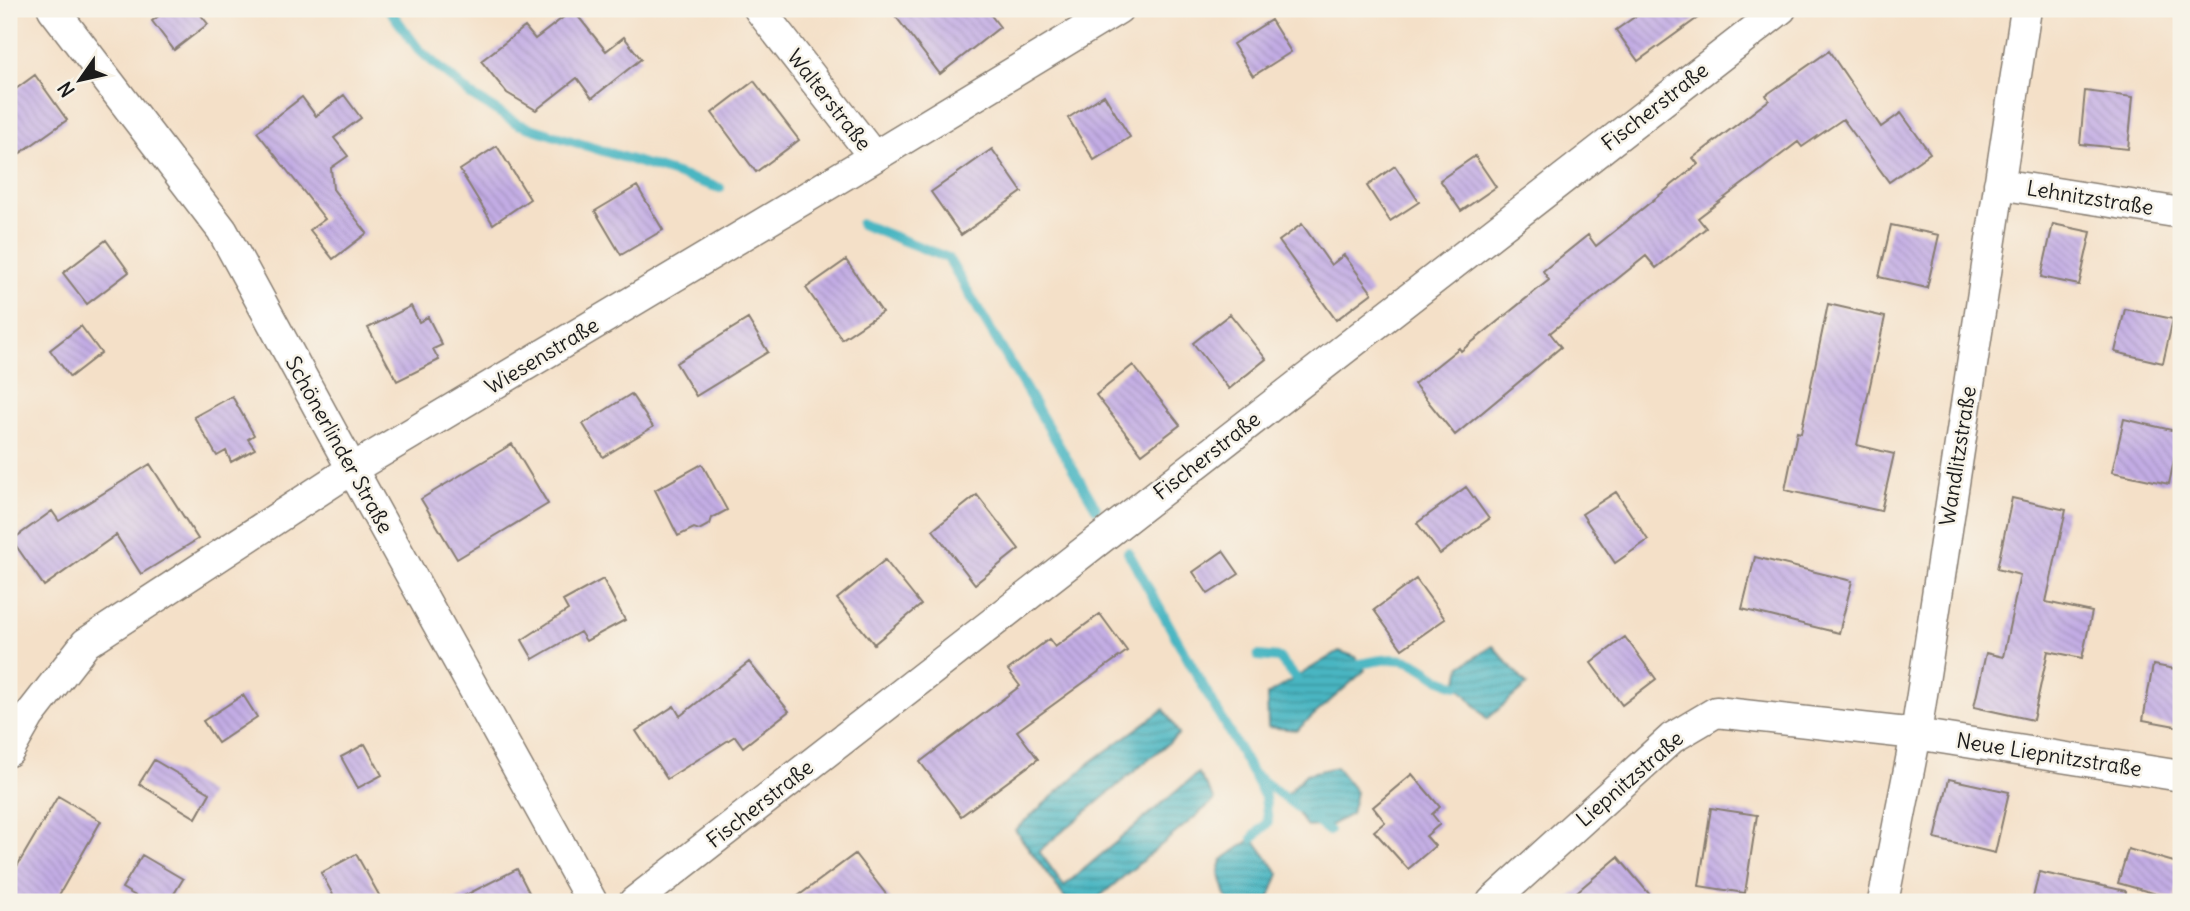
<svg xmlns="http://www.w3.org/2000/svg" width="2190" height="911" viewBox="0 0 2190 911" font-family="Delius,sans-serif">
  <defs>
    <pattern id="water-rules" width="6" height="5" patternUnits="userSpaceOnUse" patternTransform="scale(1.75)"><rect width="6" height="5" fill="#48b6c2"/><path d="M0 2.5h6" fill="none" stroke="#3b939d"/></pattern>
    <pattern id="building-back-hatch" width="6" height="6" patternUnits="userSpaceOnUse" patternTransform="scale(1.75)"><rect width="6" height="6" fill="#c2ace4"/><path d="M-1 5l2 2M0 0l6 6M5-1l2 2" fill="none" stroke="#a693c3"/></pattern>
  </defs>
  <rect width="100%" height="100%" fill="#f7f3e8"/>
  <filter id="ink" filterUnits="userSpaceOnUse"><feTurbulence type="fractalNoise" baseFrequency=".0143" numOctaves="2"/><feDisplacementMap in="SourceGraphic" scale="14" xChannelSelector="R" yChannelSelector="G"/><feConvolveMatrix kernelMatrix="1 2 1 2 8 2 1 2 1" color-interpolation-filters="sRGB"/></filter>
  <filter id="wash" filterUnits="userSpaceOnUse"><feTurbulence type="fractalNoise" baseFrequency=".00686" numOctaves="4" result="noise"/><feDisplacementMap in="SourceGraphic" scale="28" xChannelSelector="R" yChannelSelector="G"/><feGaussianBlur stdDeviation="1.57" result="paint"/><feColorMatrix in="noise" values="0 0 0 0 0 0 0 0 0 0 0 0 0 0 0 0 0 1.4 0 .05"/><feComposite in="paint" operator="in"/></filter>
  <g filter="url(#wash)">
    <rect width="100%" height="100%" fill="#f4e0c8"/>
    <path fill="url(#water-rules)" stroke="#32696f" stroke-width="2" d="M 1493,646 L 1527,685 L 1487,719 L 1457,685 L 1461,666 Z
      M 1339,651 L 1356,657 L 1365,670 L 1297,730 L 1268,727 L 1267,695 Z
      M 1164,709 L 1179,734 L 1039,851 L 1064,886 L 1198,773 L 1215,800 L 1093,902 L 1068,902 L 1015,830 L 1091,762 Z
      M 1336,767 L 1356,792 L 1351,814 L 1331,825 L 1307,827 L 1286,795 L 1306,774 Z
      M 1253,838 L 1279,874 L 1269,899 L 1264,902 L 1228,902 L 1219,872 L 1222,860 Z"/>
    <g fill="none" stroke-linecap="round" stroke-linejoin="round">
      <path stroke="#48b6c2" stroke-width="10" d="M 389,9 L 419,50 L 471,95 L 518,124 L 720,188
        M 861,224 L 948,258 L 1096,508
        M 1128,552 L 1252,773 L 1300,809
        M 1258,656 L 1279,658 L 1296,678
        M 1360,664 C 1377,661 1395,656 1411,662 C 1429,669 1438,683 1457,685
        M 1312,818 L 1329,831
        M 1253,838 L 1268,822 L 1265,797 L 1254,777"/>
    </g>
    <g id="blocks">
      <path fill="url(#building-back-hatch)" d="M 168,9 L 196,9 L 208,24 L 174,50 L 152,21 Z
        M 890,9 L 986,9 L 1000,27 L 940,74 Z
        M 1646,9 L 1710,9 L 1638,61 L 1616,30 Z
        M 573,10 L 606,51 L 624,37 L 641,59 L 592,98 L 577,78 L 536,110 L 507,93 L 481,61 L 525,27 L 535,39 Z
        M 1271,20 L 1291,52 L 1253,76 L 1233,44 Z
        M 1829,51 L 1881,127 L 1901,113 L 1930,153 L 1889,182 L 1843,119 L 1802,147 L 1798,142 L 1698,218 L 1706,228 L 1656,268 L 1646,256 L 1550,333 L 1561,347 L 1455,435 L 1414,384 L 1459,348 L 1461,351 L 1549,280 L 1543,271 L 1588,235 L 1596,246 L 1698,164 L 1693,158 L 1769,100 L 1766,95 Z
        M 35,75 L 67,120 L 9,161 L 9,94 Z
        M 754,81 L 799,140 L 756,172 L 712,113 Z
        M 2085,91 L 2133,97 L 2128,149 L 2080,144 Z
        M 344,95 L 361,118 L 334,138 L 348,156 L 331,168 L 333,189 L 367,233 L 333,259 L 310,230 L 325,219 L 257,132 L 302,97 L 316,116 Z
        M 1104,95 L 1130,137 L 1094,160 L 1068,118 Z
        M 497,146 L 530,199 L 493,224 L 460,170 Z
        M 992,149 L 1022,192 L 961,235 L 931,192 Z
        M 1475,156 L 1496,187 L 1461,211 L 1440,180 Z
        M 1395,166 L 1419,202 L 1390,221 L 1367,186 Z
        M 637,186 L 663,230 L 621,255 L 595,211 Z
        M 1302,224 L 1331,265 L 1344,255 L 1372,293 L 1336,320 L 1279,241 Z
        M 2053,224 L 2091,232 L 2079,285 L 2041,277 Z
        M 1891,225 L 1939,235 L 1927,288 L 1879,277 Z
        M 106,240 L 129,272 L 87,304 L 63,273 Z
        M 846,260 L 882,312 L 842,339 L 806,288 Z
        M 1828,304 L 1885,317 L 1857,445 L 1894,454 L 1881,511 L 1785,490 L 1797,432 L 1801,433 Z
        M 411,306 L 419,322 L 428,317 L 442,345 L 433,349 L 439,360 L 397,381 L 368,328 Z
        M 2125,309 L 2173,319 L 2163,363 L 2115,352 Z
        M 1230,314 L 1266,359 L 1229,389 L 1193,343 Z
        M 748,319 L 768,352 L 696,396 L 676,363 Z
        M 81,326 L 101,353 L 70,377 L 50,350 Z
        M 1133,365 L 1180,425 L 1142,454 L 1096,395 Z
        M 631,394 L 653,427 L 603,457 L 583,424 Z
        M 232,396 L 254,435 L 248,439 L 255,449 L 231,462 L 226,451 L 217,456 L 194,417 Z
        M 2124,419 L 2180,432 L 2169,484 L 2112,472 Z
        M 512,444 L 548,504 L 457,559 L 421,499 Z
        M 150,464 L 198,539 L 141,574 L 116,535 L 44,586 L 12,540 L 52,511 L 59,521 Z
        M 702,464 L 727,510 L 712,518 L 710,524 L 699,530 L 694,528 L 678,536 L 655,490 Z
        M 1466,487 L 1489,519 L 1440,554 L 1417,523 Z
        M 1616,492 L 1648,540 L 1615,563 L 1582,514 Z
        M 977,495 L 1019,549 L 975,584 L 933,530 Z
        M 2012,498 L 2066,510 L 2046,602 L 2092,612 L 2082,658 L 2048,651 L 2033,720 L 1974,707 L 1986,653 L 2003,657 L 2020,575 L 1997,569 Z
        M 1223,551 L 1239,574 L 1208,594 L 1193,572 Z
        M 1755,557 L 1852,581 L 1839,633 L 1742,609 Z
        M 885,560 L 921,605 L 874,644 L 837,599 Z
        M 603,579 L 625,620 L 586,641 L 580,632 L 533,659 L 522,640 L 568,610 L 563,601 Z
        M 1416,579 L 1445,619 L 1402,649 L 1374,610 Z
        M 1100,614 L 1127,651 L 1017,731 L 1038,759 L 961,816 L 920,762 L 1020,686 L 1008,670 L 1049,639 L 1055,647 Z
        M 1625,637 L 1656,679 L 1622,705 L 1591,663 Z
        M 749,662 L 789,711 L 743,747 L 735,736 L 667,779 L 636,731 L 674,706 L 680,716 Z
        M 2153,665 L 2181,670 L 2181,727 L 2143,720 Z
        M 243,695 L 257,717 L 218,743 L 203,721 Z
        M 365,744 L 382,775 L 358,788 L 341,757 Z
        M 154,760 L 210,793 L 196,818 L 139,784 Z
        M 1412,774 L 1440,807 L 1432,814 L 1440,824 L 1426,836 L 1435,846 L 1408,869 L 1374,831 L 1385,822 L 1373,807 Z
        M 1949,779 L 2009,792 L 1995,853 L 1935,839 Z
        M 58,796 L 101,821 L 55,902 L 9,902 L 9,880 Z
        M 1711,808 L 1757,815 L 1745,893 L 1699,886 Z
        M 2128,849 L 2181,864 L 2181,874 L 2174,899 L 2118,883 Z
        M 356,854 L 383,902 L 337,902 L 321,873 Z
        M 855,854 L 892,902 L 790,902 Z
        M 142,855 L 183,879 L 169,902 L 146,902 L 122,888 Z
        M 1618,857 L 1656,902 L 1565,902 Z
        M 517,869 L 534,902 L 452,902 Z
        M 2039,872 L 2126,891 L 2125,902 L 2032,902 Z"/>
    </g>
  </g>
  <g filter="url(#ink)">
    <use href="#blocks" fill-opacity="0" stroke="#887e72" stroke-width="2"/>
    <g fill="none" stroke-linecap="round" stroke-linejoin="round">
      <defs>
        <path id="street" d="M 53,9 L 222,230 L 352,469 L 592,902
          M 759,9 L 874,157
          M 1999,184 L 2181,213
          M 9,751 L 29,716 L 86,643 L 352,469 L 874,157 L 1118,9
          M 634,902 L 1781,9
          M 1492,902 L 1672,738 L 1716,712 L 1916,734 L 2181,776
          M 1883,902 L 1916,734 L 2026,9"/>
      </defs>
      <use href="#street" stroke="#887e72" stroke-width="33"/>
      <use href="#street" stroke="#fff" stroke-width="30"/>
    </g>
  </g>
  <g text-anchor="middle" stroke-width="5" stroke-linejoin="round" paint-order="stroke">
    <g font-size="21" fill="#1c1c1c" stroke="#f7f3e8">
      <text transform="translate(829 100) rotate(52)" y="7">Walterstraße</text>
      <text transform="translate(1655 107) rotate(-38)" y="7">Fischerstraße</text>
      <text transform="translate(2090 198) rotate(9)" y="7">Lehnitzstraße</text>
      <text transform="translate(542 356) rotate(-31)" y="7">Wiesenstraße</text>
      <text transform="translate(339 445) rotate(61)" y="7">Schönerlinder Straße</text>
      <text transform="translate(1207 456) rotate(-38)" y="7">Fischerstraße</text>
      <text transform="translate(1958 456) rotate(-81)" y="7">Wandlitzstraße</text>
      <text transform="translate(2049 755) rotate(9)" y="7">Neue Liepnitzstraße</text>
      <text transform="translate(1630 779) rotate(-41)" y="7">Liepnitzstraße</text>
      <text transform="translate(760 804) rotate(-38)" y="7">Fischerstraße</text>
    </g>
  </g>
  <rect width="2190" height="911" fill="none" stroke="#f7f3e8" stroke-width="35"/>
  <g transform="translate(80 80) rotate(236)" stroke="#f7f3e8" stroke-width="5" paint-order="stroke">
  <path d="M0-5L12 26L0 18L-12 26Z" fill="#1c1c1c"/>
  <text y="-10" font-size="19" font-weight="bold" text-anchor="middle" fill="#1c1c1c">N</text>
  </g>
</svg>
